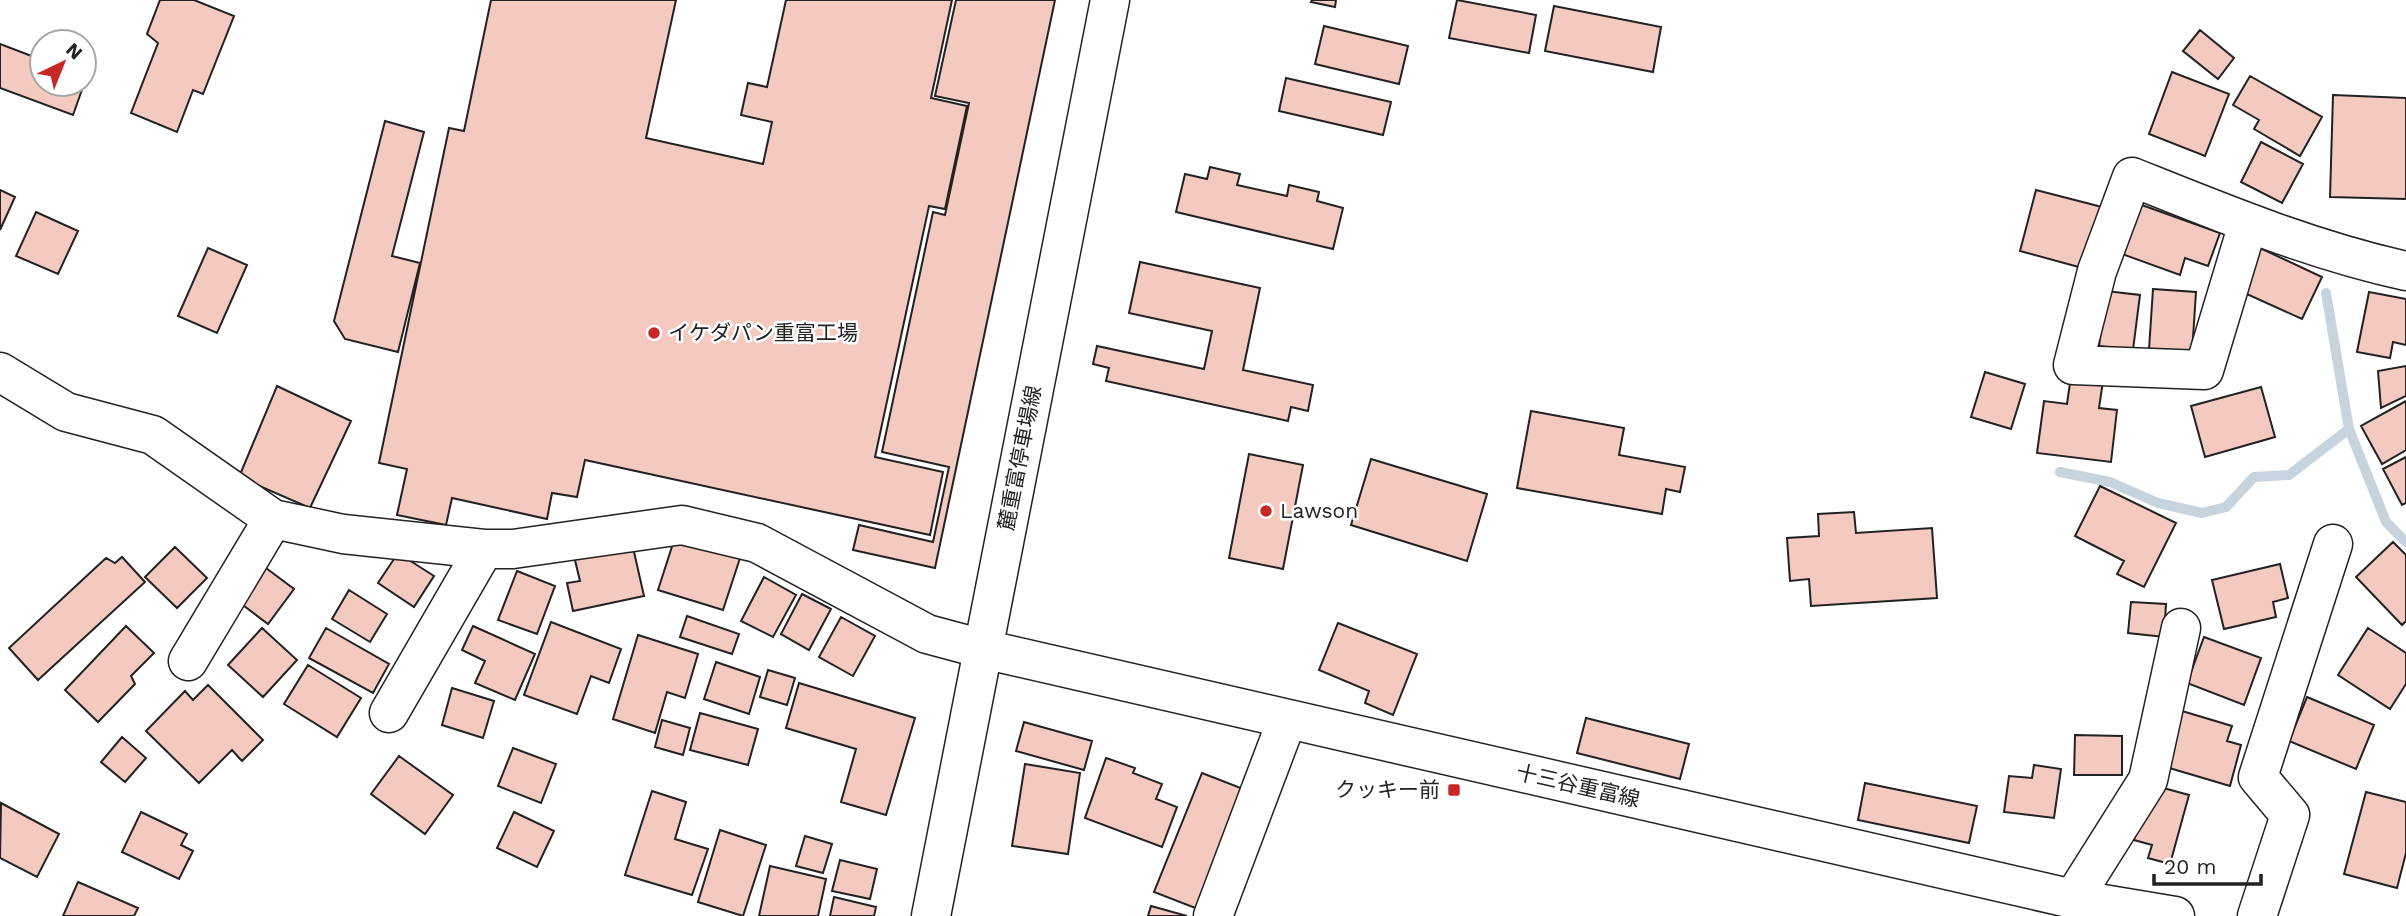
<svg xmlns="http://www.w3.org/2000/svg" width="2406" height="916" viewBox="0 0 2406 916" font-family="'Work Sans','Noto Sans JP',sans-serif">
  <rect width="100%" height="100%" fill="#fff"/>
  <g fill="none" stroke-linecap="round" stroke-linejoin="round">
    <path stroke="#c7d3dd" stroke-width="10" d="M 2326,293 L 2349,429
      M 2060,472 L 2110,482 L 2158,503 L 2202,513 L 2226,507 L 2254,477 L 2289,475 L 2349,429 L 2386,522 L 2406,542"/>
  </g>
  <path fill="#f3c9c0" stroke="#222" stroke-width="2" d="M 160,0 L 194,0 L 234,16 L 203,94 L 193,90 L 177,132 L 131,113 L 158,43 L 147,34 Z
    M 491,0 L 676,0 L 646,138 L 763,164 L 772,122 L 741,115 L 748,83 L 767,87 L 786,0 L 952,0 L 931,98 L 967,106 L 945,209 L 929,206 L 875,457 L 943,472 L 930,535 L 585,460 L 577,497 L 552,493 L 547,519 L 452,498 L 446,525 L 397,515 L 407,469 L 379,463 L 449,128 L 464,131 Z
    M 956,0 L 1055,0 L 935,568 L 853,550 L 859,525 L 933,542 L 949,467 L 882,452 L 933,212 L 945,215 L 969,103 L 935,96 Z
    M 1312,0 L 1336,0 L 1335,7 L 1311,2 Z
    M 1457,0 L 1536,15 L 1529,53 L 1449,38 Z
    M 1554,6 L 1661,27 L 1653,72 L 1545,51 Z
    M 1324,26 L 1408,46 L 1399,84 L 1315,64 Z
    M 2200,30 L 2234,58 L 2218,79 L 2183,51 Z
    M 0,44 L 42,60 L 42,84 L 84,84 L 73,115 L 0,88 Z
    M 2172,72 L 2229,94 L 2205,156 L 2149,134 Z
    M 2250,76 L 2322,117 L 2300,156 L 2254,129 L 2259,120 L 2233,105 Z
    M 1286,78 L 1391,102 L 1383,135 L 1279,111 Z
    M 2333,95 L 2406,98 L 2406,199 L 2330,197 Z
    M 385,121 L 424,132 L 392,256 L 420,263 L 398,352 L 345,339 L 334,321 Z
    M 2261,142 L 2303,164 L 2282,203 L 2241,182 Z
    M 1210,167 L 1240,174 L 1237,185 L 1287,196 L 1289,185 L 1319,192 L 1317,201 L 1343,208 L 1333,249 L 1176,212 L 1185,174 L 1207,179 Z
    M 0,190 L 15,197 L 0,230 Z
    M 2036,190 L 2102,207 L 2086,269 L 2020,251 Z
    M 2139,204 L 2220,233 L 2208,266 L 2185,258 L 2180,275 L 2122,254 Z
    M 36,212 L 78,231 L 58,274 L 16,256 Z
    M 208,248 L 247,265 L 217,333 L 178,316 Z
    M 2260,248 L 2322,277 L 2302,319 L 2240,291 Z
    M 1140,262 L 1260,288 L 1243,370 L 1313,385 L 1308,411 L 1291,407 L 1288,421 L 1106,381 L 1109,368 L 1093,364 L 1097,346 L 1204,369 L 1212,331 L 1129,313 Z
    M 2153,289 L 2196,292 L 2192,353 L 2149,349 Z
    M 2106,291 L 2140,295 L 2133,350 L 2099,346 Z
    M 2369,292 L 2406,299 L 2406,345 L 2393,342 L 2390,358 L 2357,352 Z
    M 2406,366 L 2406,396 L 2381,408 L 2378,371 Z
    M 1985,372 L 2025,384 L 2011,429 L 1971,417 Z
    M 2071,376 L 2103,381 L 2099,408 L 2117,410 L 2111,462 L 2037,453 L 2044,401 L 2067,404 Z
    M 277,386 L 351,421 L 310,508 L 239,477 Z
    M 2261,387 L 2275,437 L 2205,457 L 2191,406 Z
    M 2406,401 L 2406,450 L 2382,464 L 2361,426 Z
    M 1531,411 L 1624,428 L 1619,455 L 1685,467 L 1680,492 L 1666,489 L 1662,514 L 1517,488 Z
    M 1249,454 L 1303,465 L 1283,569 L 1229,558 Z
    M 2406,457 L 2406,503 L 2402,505 L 2383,469 Z
    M 1371,459 L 1487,494 L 1467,561 L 1351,525 Z
    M 2100,486 L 2176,523 L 2144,587 L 2117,574 L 2124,561 L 2075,536 Z
    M 1854,512 L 1856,533 L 1932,528 L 1937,598 L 1811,606 L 1809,579 L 1790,581 L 1787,538 L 1819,536 L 1818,514 Z
    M 677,531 L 742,552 L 723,610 L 658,590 Z
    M 2393,542 L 2406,555 L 2406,621 L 2402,625 L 2356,577 Z
    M 632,543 L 644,596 L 573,611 L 567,583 L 580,581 L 574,556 Z
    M 175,547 L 207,578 L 177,608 L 145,577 Z
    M 398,553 L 434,576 L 414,607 L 378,583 Z
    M 122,557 L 145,582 L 38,680 L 9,648 L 106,558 L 115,563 Z
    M 2280,564 L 2288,598 L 2273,602 L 2276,617 L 2224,629 L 2212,580 Z
    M 262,565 L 294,589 L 268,624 L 235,599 Z
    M 517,571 L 555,586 L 537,634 L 498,620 Z
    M 764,577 L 796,595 L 773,637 L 741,621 Z
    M 349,590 L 387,614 L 370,642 L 332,619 Z
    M 802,594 L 831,609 L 809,650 L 781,634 Z
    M 2131,602 L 2166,604 L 2164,637 L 2128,633 Z
    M 687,616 L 739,634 L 732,654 L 680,637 Z
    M 841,617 L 875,636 L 853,676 L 819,657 Z
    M 551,622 L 621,649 L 609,683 L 591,676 L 577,714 L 524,695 Z
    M 1338,623 L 1417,654 L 1393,715 L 1365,703 L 1369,691 L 1319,670 Z
    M 126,626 L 154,653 L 131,676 L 135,684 L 98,722 L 65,690 Z
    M 473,626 L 535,654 L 515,700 L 475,683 L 485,661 L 462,650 Z
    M 262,628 L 297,660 L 263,697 L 228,665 Z
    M 326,628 L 389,664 L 373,693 L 309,658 Z
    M 2368,628 L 2406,653 L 2406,684 L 2390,709 L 2338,675 Z
    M 638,635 L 698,654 L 685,698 L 667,692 L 655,733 L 613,719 Z
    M 2204,637 L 2261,658 L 2244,705 L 2187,683 Z
    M 716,662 L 760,677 L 749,714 L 704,699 Z
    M 308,665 L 361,698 L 337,737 L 284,704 Z
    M 768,670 L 795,678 L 787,705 L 760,697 Z
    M 799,683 L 915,718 L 886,815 L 841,802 L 856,749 L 786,728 Z
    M 208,685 L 263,740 L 242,761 L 232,750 L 199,783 L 146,731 L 185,691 L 193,700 Z
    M 452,688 L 494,701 L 483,738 L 442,725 Z
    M 2307,697 L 2374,725 L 2356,769 L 2289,741 Z
    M 2182,711 L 2232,726 L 2227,741 L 2241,745 L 2230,786 L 2166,767 Z
    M 700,713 L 758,729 L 748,765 L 690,750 Z
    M 1586,718 L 1689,744 L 1680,779 L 1577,753 Z
    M 662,720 L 690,728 L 683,755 L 655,747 Z
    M 1024,722 L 1092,741 L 1084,770 L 1016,751 Z
    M 2075,735 L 2122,736 L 2122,775 L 2074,775 Z
    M 122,737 L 146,758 L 125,782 L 101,762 Z
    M 513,748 L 556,764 L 541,803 L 498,786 Z
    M 399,756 L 453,795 L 425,834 L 371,794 Z
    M 1106,758 L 1135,768 L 1133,773 L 1162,784 L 1156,799 L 1177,807 L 1162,847 L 1085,818 Z
    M 1025,764 L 1080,773 L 1068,854 L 1012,846 Z
    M 2034,765 L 2061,769 L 2054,818 L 2004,812 L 2009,776 L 2032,778 Z
    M 1202,773 L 1251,792 L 1203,911 L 1154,892 Z
    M 1865,783 L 1977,806 L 1969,843 L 1858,820 Z
    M 2149,784 L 2189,795 L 2170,864 L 2148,858 L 2152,845 L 2134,840 Z
    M 652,791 L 686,802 L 675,839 L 708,849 L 692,895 L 625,875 Z
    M 2366,792 L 2406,802 L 2406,853 L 2397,888 L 2344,874 Z
    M 1,803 L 59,834 L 37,877 L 0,858 Z
    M 141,812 L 187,834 L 181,845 L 193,851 L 179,879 L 122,852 Z
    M 514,812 L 554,831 L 537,867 L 497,848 Z
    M 720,830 L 766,845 L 743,916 L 698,902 Z
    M 805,836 L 832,844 L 823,873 L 796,866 Z
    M 840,860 L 877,869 L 870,899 L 832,891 Z
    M 770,866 L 826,879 L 818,916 L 759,916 Z
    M 78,882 L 138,908 L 134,916 L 63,916 Z
    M 834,897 L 876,907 L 874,916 L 830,916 Z
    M 1151,906 L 1187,916 L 1148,916 Z"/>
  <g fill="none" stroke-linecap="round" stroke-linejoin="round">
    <defs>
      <path id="minor" d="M 2248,224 L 2204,370 L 2073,365 L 2097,271 L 2132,177 C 2222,213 2311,250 2406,271
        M 0,372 L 66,412 L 153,435 L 273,519 L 343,534 L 484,549 L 513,549 L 682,525 L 757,543 L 927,634 L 983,649
        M 188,661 L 273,519
        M 389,713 L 484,549
        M 2073,899 L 2148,780 L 2181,628
        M 1213,916 L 1287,720
        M 2257,916 L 2290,815 L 2258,777 L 2333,544"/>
      <path id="major" d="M 983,649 L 2073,899 L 2175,916
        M 931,916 L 1110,0"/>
    </defs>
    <use href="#minor" stroke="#222" stroke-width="41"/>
    <use href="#major" stroke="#222" stroke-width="41"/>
    <use href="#minor" stroke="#fff" stroke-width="38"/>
    <use href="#major" stroke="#fff" stroke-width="38"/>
  </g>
  <g fill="#c62828" stroke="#fff" stroke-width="2.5">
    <circle cx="654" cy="333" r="7"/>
    <circle cx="1266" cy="511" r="7"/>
    <rect x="1447" y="783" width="14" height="14" rx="3.5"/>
  </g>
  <g text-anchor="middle" stroke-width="5" stroke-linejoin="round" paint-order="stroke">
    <g font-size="21" fill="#222" stroke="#fff" text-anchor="start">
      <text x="668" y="340">イケダパン重富工場</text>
      <text x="1280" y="518">Lawson</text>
      <text x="1440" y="797" text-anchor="end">クッキー前</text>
    </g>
    <g font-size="21" fill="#222" stroke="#fff">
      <text transform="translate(1020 458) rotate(-79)" y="7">麓重富停車場線</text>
      <text transform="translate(1578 786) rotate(13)" y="7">十三谷重富線</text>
    </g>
  </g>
  <g transform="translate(63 63) rotate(43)"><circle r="33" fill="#ffffff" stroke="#a7a7a7" stroke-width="2"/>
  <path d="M0-5L12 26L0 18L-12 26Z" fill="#c62828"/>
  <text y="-10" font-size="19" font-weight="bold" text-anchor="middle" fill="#222222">N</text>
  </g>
  <path d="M2154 874v10h107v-10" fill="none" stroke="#222222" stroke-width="3.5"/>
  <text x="2164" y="874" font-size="21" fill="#222222" stroke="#ffffff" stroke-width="5" paint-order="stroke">20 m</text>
</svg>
